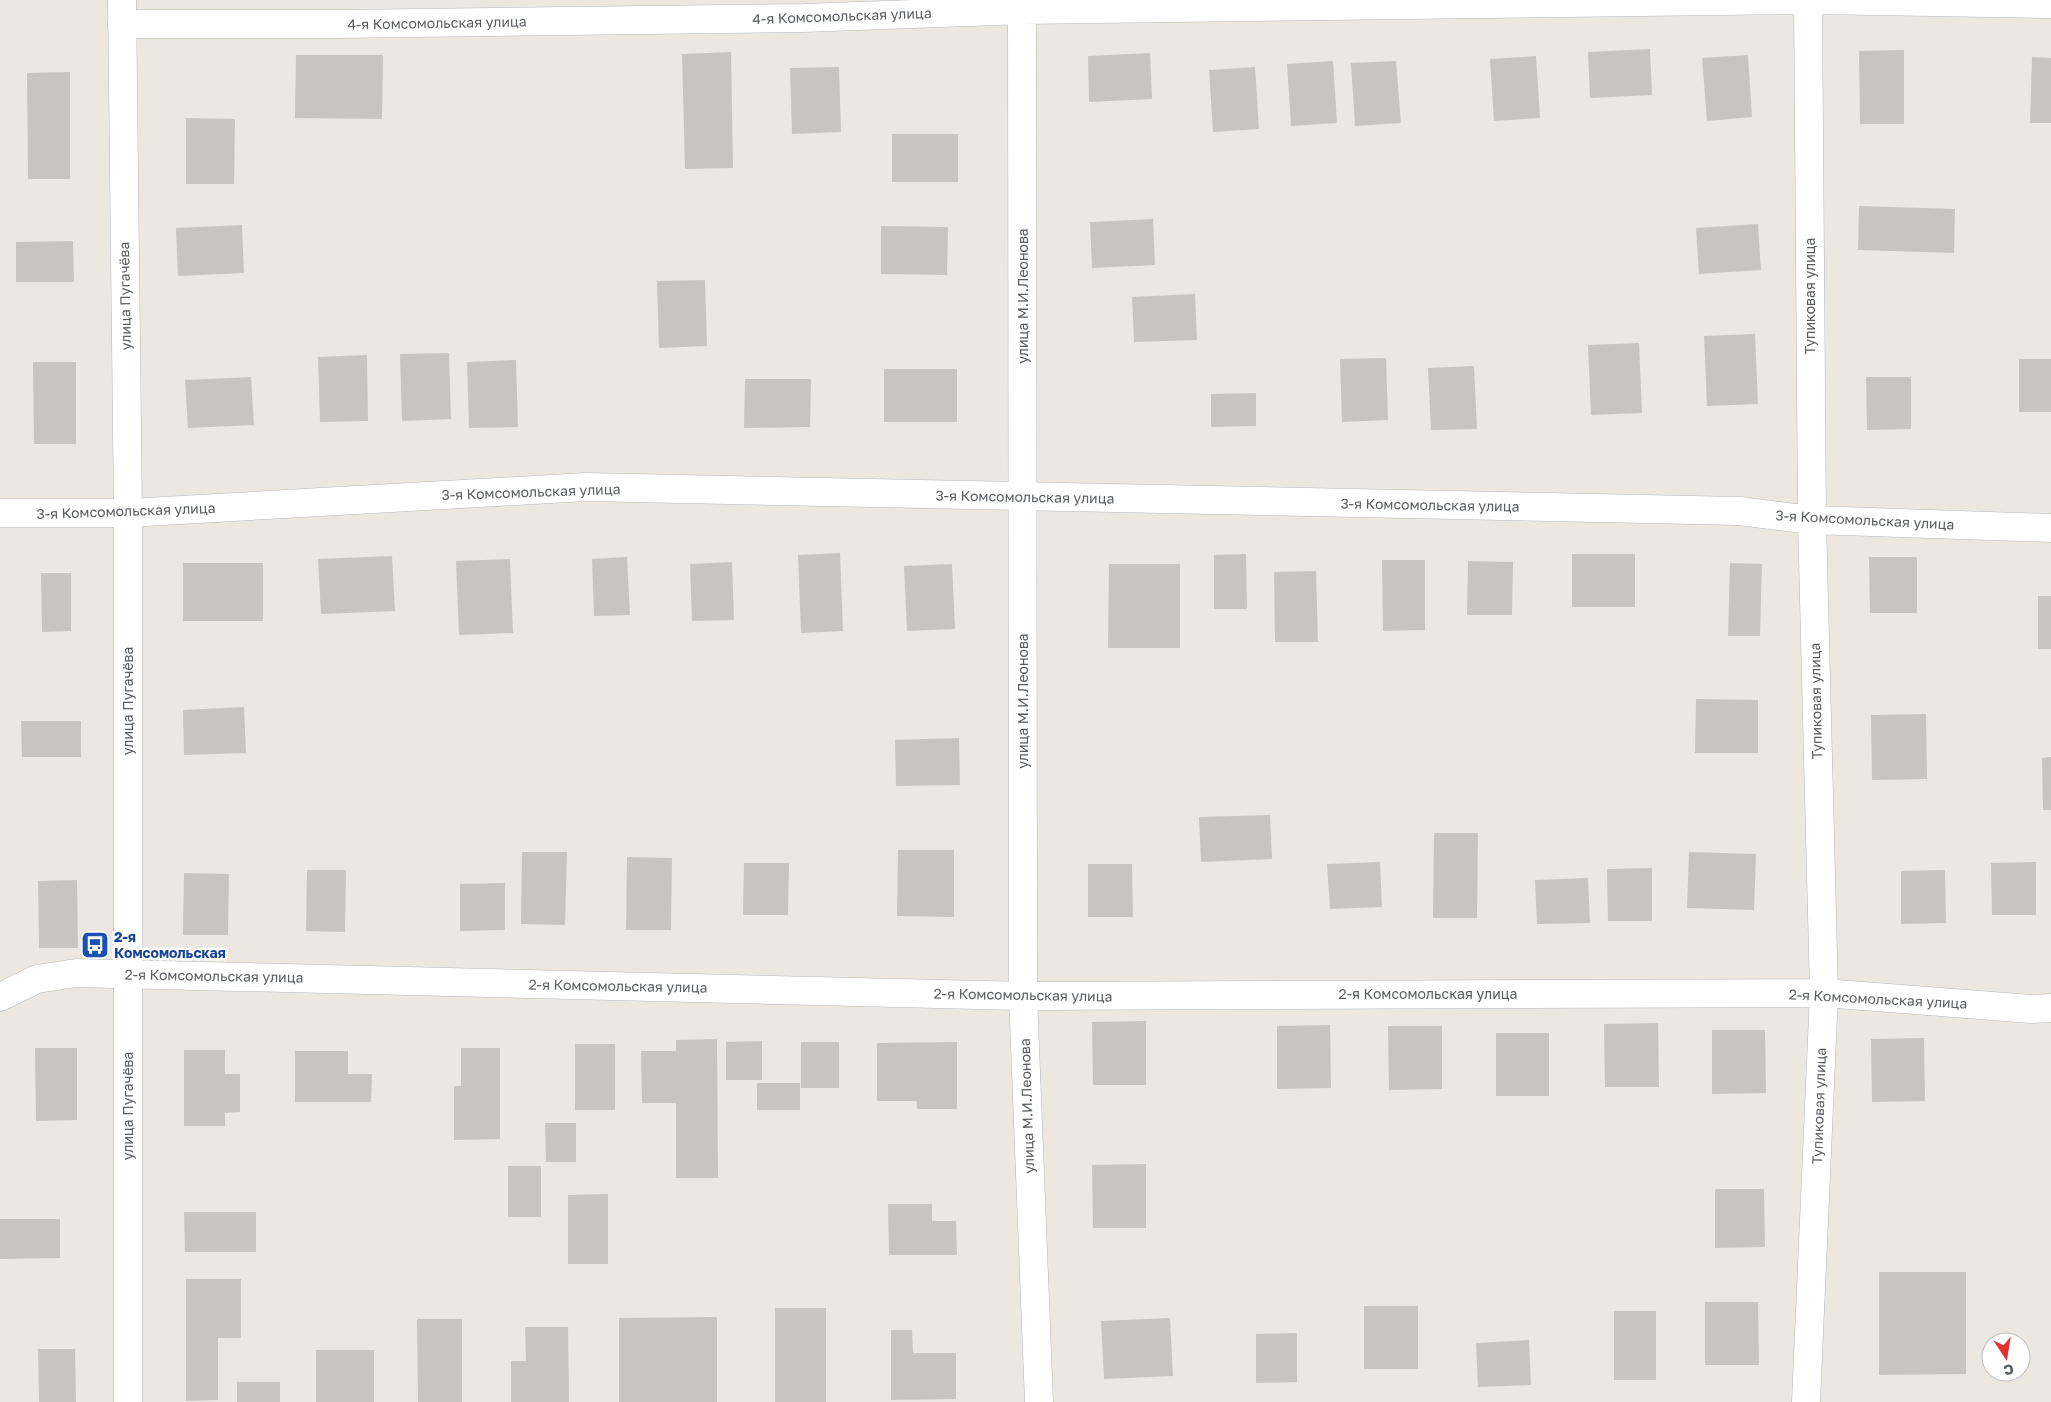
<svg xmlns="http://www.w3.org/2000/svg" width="2051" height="1402" viewBox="0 0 2051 1402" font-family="'Golos Text',sans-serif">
  <rect width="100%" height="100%" fill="#ece8e0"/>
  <path fill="#c8c5bf" d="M 1650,49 L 1652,95 L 1590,98 L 1588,52 Z
    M 1904,50 L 1904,124 L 1860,124 L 1859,51 Z
    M 731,52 L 733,168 L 685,169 L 682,54 Z
    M 1150,53 L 1152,99 L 1089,102 L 1088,56 Z
    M 296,55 L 383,55 L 382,119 L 295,118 Z
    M 1748,55 L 1752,117 L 1707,121 L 1702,58 Z
    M 1536,56 L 1540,118 L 1494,121 L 1490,59 Z
    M 2032,57 L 2051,58 L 2051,123 L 2030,123 Z
    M 1333,61 L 1337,123 L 1291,126 L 1287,64 Z
    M 1396,61 L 1401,123 L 1355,126 L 1351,63 Z
    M 839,67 L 841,132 L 792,134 L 790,68 Z
    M 1255,67 L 1259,129 L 1213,132 L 1209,70 Z
    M 70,72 L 70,179 L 28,179 L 27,73 Z
    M 186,118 L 235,119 L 234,184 L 186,184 Z
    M 892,134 L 958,134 L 958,182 L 892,182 Z
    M 1859,206 L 1955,209 L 1954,253 L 1858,250 Z
    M 1153,219 L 1155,265 L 1092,268 L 1090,222 Z
    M 1758,224 L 1761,270 L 1699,274 L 1696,228 Z
    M 242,225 L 244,273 L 178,276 L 176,228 Z
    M 881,226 L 948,227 L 947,275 L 881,274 Z
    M 73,241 L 74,282 L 16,282 L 16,242 Z
    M 705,280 L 707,346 L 659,348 L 657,281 Z
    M 1195,294 L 1197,340 L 1134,342 L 1132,297 Z
    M 1755,334 L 1758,404 L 1707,406 L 1704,336 Z
    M 1639,343 L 1642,413 L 1591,415 L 1588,345 Z
    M 449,353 L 451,419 L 402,421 L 400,354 Z
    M 367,355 L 368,421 L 320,422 L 318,357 Z
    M 1386,358 L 1388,420 L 1342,422 L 1340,359 Z
    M 2019,359 L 2051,359 L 2051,412 L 2019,412 Z
    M 516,360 L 518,427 L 469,428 L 467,362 Z
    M 33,362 L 76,362 L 76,444 L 34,444 Z
    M 1474,366 L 1477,429 L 1431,430 L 1428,368 Z
    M 884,369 L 957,369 L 957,422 L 884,422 Z
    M 251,377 L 254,425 L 188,428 L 185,380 Z
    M 1866,377 L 1911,377 L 1911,429 L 1867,430 Z
    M 745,379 L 811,379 L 810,427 L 744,428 Z
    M 1256,393 L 1256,426 L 1211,427 L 1211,394 Z
    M 840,553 L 843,631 L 801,633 L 798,555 Z
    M 1246,554 L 1247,609 L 1214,609 L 1214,555 Z
    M 1572,554 L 1635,554 L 1635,607 L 1572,607 Z
    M 392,556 L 395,611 L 321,614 L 318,559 Z
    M 627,557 L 630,615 L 594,616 L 592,559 Z
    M 1869,557 L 1917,557 L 1917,613 L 1870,613 Z
    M 510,559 L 513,633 L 459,635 L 456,561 Z
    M 1382,560 L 1425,560 L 1425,630 L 1383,631 Z
    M 1468,561 L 1513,562 L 1512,615 L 1467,615 Z
    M 732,562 L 734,620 L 692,621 L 690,564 Z
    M 183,563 L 263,563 L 263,621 L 183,621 Z
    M 1730,563 L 1762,564 L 1760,636 L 1728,636 Z
    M 952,564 L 955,629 L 907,631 L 904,566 Z
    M 1109,564 L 1180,564 L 1180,648 L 1108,648 Z
    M 1316,571 L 1318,642 L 1275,642 L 1274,572 Z
    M 41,573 L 71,573 L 71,631 L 42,632 Z
    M 2038,596 L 2051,596 L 2051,649 L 2038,649 Z
    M 1696,699 L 1758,700 L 1758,753 L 1695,753 Z
    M 244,707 L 246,753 L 184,755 L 183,710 Z
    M 1926,714 L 1927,779 L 1872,780 L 1871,715 Z
    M 21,721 L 81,721 L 81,757 L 22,757 Z
    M 959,738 L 960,785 L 896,786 L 895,740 Z
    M 2051,757 L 2051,810 L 2043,810 L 2042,758 Z
    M 1270,815 L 1272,859 L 1201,862 L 1199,817 Z
    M 1434,833 L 1478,833 L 1477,918 L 1433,918 Z
    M 898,850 L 954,850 L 954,917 L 897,916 Z
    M 522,852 L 567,852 L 565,925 L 521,924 Z
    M 1689,852 L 1756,854 L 1754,910 L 1687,908 Z
    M 627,857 L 672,858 L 671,930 L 626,930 Z
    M 1380,862 L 1382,907 L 1330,909 L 1327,864 Z
    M 2036,862 L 2036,915 L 1992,915 L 1991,863 Z
    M 744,863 L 789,863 L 788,915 L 743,915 Z
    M 1088,864 L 1132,864 L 1133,917 L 1088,917 Z
    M 1652,868 L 1652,921 L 1608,921 L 1607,869 Z
    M 307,870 L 346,870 L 345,932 L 306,931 Z
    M 1945,870 L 1946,923 L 1901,924 L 1901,871 Z
    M 184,873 L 229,874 L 228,935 L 183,935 Z
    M 1588,878 L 1590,923 L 1537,924 L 1535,880 Z
    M 77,880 L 78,948 L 39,948 L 38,881 Z
    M 505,883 L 505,930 L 460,931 L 460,884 Z
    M 1146,1021 L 1146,1085 L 1093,1085 L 1092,1022 Z
    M 1658,1023 L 1659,1087 L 1605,1087 L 1604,1024 Z
    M 1330,1025 L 1331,1088 L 1277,1089 L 1277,1026 Z
    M 1388,1026 L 1442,1026 L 1442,1089 L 1389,1090 Z
    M 1712,1030 L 1765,1030 L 1766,1093 L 1712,1094 Z
    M 1496,1033 L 1549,1033 L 1549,1096 L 1496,1096 Z
    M 1924,1038 L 1925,1101 L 1872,1102 L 1871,1039 Z
    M 717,1039 L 718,1178 L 676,1178 L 676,1103 L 642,1103 L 641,1051 L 676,1051 L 676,1040 Z
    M 762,1041 L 762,1080 L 726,1080 L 726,1042 Z
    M 801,1042 L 839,1042 L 839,1088 L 801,1088 Z
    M 957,1042 L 957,1109 L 917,1109 L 917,1101 L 877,1101 L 877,1043 Z
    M 575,1044 L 615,1044 L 615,1110 L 575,1110 Z
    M 35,1048 L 77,1048 L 77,1120 L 36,1121 Z
    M 461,1048 L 500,1048 L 500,1139 L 454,1140 L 454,1086 L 461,1086 Z
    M 184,1050 L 225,1050 L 225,1074 L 240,1074 L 240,1112 L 225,1113 L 225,1126 L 184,1126 Z
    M 295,1051 L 348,1051 L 348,1074 L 372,1074 L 371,1102 L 295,1102 Z
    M 757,1083 L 800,1083 L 800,1110 L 757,1110 Z
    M 545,1123 L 576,1123 L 576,1162 L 546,1162 Z
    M 1146,1164 L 1146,1228 L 1093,1228 L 1092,1165 Z
    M 508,1166 L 541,1166 L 541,1217 L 508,1217 Z
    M 1715,1189 L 1764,1189 L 1765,1247 L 1715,1248 Z
    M 608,1194 L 608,1264 L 568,1264 L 568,1195 Z
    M 888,1204 L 932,1204 L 932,1221 L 956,1221 L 957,1255 L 889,1255 Z
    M 184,1212 L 256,1212 L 256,1252 L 185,1252 Z
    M 0,1219 L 60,1219 L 60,1258 L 0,1259 Z
    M 1879,1272 L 1966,1272 L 1966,1374 L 1879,1375 Z
    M 186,1279 L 241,1279 L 241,1338 L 218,1338 L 218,1400 L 186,1401 Z
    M 1705,1302 L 1758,1302 L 1759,1365 L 1705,1365 Z
    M 1364,1306 L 1418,1306 L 1418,1369 L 1364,1369 Z
    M 775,1308 L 826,1308 L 826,1402 L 775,1402 Z
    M 1614,1311 L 1656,1311 L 1656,1380 L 1614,1380 Z
    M 717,1317 L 717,1402 L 619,1402 L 619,1318 Z
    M 1170,1318 L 1173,1376 L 1104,1379 L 1101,1321 Z
    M 417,1319 L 462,1319 L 462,1402 L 418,1402 Z
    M 525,1327 L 568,1327 L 569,1402 L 511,1402 L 511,1361 L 526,1361 Z
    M 891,1330 L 912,1330 L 913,1353 L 956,1353 L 956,1399 L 891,1400 Z
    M 1297,1333 L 1297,1382 L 1256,1383 L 1256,1334 Z
    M 1529,1340 L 1531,1385 L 1478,1387 L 1476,1343 Z
    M 38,1349 L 75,1349 L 76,1402 L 39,1402 Z
    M 316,1350 L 374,1350 L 374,1402 L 316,1402 Z
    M 237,1382 L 280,1382 L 280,1402 L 237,1402 Z"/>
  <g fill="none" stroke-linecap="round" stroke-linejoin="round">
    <defs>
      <path id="street" d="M 1022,0 L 1023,996 L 1039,1402
        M 1813,0 L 2051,4
        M 122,24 L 339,24 L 803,18 L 1022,10 L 1802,0
        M 0,513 L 128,513 L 586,487 L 1739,511 L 1812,520 L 2051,528
        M 0,997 L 37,979 L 76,973 L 1023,996 L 1824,993 L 2031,1009 L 2051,1008
        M 1806,1402 L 1824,993 L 1812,520 L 1808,0"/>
      <path id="secondary" d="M 122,0 L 128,513 L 128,1402"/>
    </defs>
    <use href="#street" stroke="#b3b6bb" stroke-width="29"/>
    <use href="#secondary" stroke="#b4b7bd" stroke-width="29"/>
    <use href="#street" stroke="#fff" stroke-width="28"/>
    <use href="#secondary" stroke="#fff" stroke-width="28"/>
  </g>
  <defs>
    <symbol id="bus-square" viewBox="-11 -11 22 22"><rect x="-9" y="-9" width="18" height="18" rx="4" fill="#1a4fb4" stroke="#fff"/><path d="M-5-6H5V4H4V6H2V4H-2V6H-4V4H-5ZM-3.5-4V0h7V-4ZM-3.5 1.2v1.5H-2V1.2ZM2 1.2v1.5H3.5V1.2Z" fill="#fff"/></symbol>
  </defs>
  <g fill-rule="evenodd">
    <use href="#bus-square" x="79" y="929" width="32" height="32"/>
  </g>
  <g text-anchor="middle" stroke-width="5" stroke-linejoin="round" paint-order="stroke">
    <g font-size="14" fill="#595d61" stroke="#fff">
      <text transform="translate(842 16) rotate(-2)" y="5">4-я Комсомольская улица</text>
      <text transform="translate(437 23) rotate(-1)" y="5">4-я Комсомольская улица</text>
      <text transform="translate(125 296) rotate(-91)" y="5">улица Пугачёва</text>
      <text transform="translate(1023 296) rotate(-90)" y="5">улица М.И.Леонова</text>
      <text transform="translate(1810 296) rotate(-90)" y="5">Тупиковая улица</text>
      <text transform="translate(531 492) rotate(-2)" y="5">3-я Комсомольская улица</text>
      <text transform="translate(1025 497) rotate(1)" y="5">3-я Комсомольская улица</text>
      <text transform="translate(1430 505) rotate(1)" y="5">3-я Комсомольская улица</text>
      <text transform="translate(126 511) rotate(-2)" y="5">3-я Комсомольская улица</text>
      <text transform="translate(1865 520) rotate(3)" y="5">3-я Комсомольская улица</text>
      <text transform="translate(128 701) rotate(-90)" y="5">улица Пугачёва</text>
      <text transform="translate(1023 701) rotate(-90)" y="5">улица М.И.Леонова</text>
      <text transform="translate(1816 701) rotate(-91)" y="5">Тупиковая улица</text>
      <text transform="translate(214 976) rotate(1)" y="5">2-я Комсомольская улица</text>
      <text transform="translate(618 986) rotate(1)" y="5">2-я Комсомольская улица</text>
      <text x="1428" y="999">2-я Комсомольская улица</text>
      <text transform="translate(1023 995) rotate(1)" y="5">2-я Комсомольская улица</text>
      <text transform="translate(1878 999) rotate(3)" y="5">2-я Комсомольская улица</text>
      <text transform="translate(128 1106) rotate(-90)" y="5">улица Пугачёва</text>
      <text transform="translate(1027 1106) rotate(-92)" y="5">улица М.И.Леонова</text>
      <text transform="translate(1819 1106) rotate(-88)" y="5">Тупиковая улица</text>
    </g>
    <g font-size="14" font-weight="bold" fill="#164399" stroke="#fff" text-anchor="start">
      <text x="114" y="942">2-я<tspan x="114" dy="16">Комсомольская</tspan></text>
    </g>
  </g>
  <g transform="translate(2006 1357) rotate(168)"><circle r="24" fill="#ffffff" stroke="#bdbec0"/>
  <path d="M0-4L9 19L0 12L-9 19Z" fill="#e5312c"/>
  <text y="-8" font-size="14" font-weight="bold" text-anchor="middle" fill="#595d61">С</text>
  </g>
</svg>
